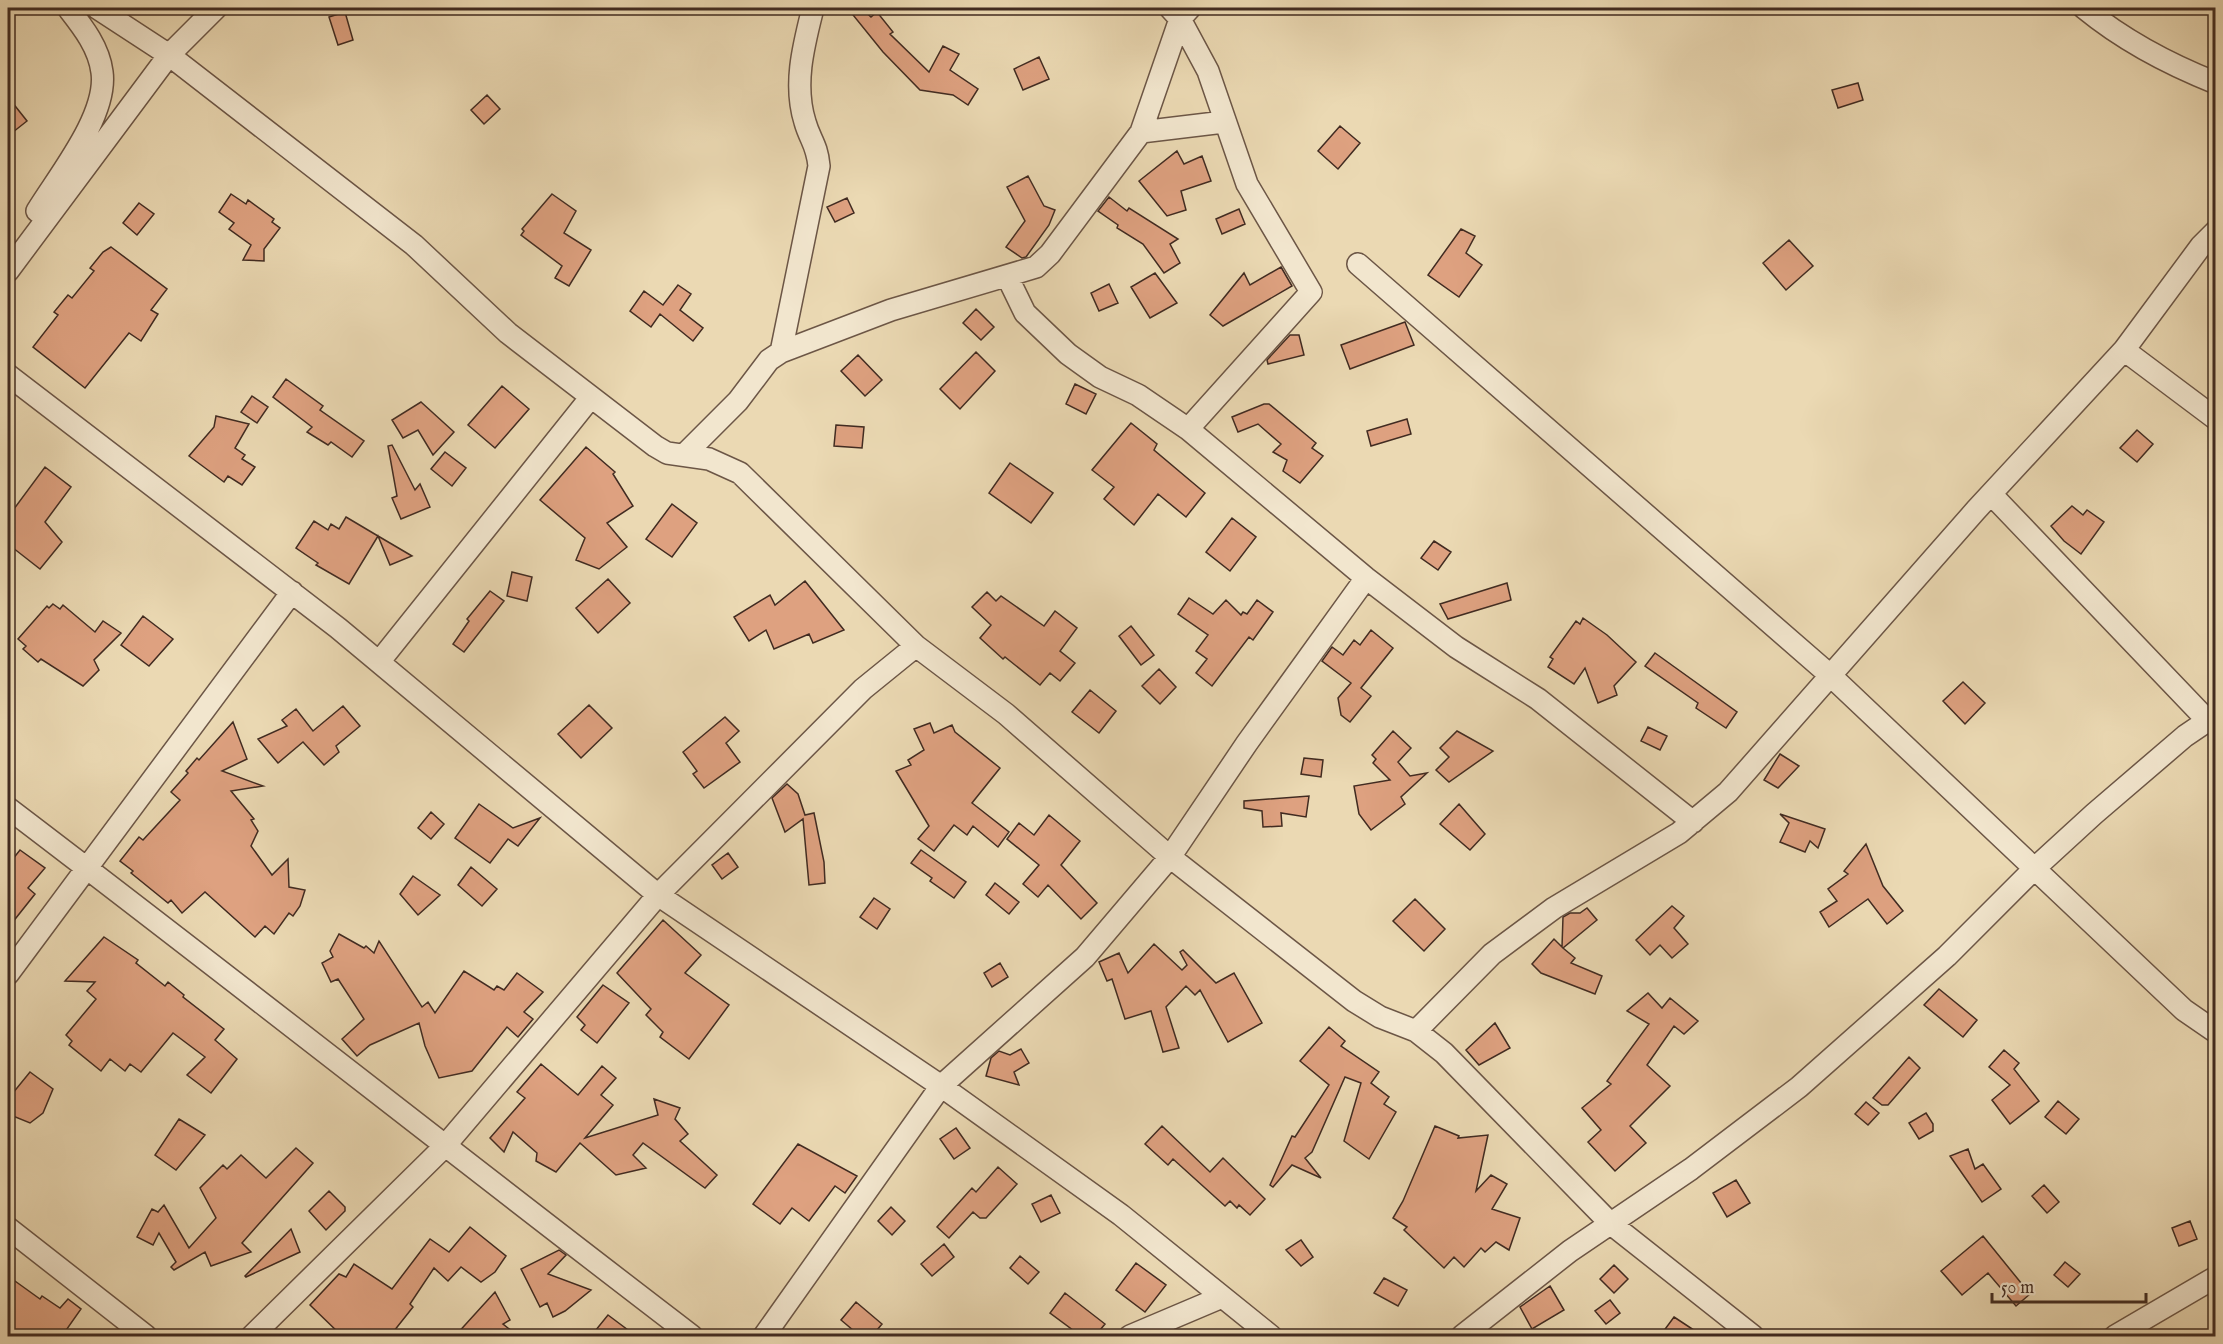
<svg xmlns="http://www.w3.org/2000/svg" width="2223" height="1344" viewBox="0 0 2223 1344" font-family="'IM FELL English',serif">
  <rect width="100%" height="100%" fill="#ebd9b3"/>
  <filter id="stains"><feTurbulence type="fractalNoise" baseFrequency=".00333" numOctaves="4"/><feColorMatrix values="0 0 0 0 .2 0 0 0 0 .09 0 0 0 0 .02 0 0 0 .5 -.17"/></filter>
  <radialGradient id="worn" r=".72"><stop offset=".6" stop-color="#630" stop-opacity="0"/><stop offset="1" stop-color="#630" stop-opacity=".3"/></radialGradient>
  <path fill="#dea180" stroke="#412b21" stroke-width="1.5" d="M 852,8 L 861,8 L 871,17 L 877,12 L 893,32 L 890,34 L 929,72 L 943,46 L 959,54 L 950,70 L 978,89 L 968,105 L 953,95 L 920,90 L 883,52 L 849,10 Z
    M 345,12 L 353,40 L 338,45 L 329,17 Z
    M 1039,57 L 1049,79 L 1023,90 L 1014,69 Z
    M 1858,83 L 1863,100 L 1838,108 L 1832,90 Z
    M 487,95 L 500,109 L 484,124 L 471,110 Z
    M 8,97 L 27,121 L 8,136 Z
    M 1340,126 L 1360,143 L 1338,169 L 1318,151 Z
    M 1177,151 L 1184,164 L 1202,156 L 1211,181 L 1181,191 L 1186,210 L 1167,216 L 1139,181 Z
    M 1028,176 L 1044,206 L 1055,210 L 1049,225 L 1026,257 L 1022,258 L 1006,247 L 1025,221 L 1007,187 Z
    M 231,194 L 246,204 L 248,200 L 274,219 L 272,222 L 280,228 L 264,249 L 264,261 L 243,260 L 251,245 L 229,229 L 234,223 L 219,212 Z
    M 552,194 L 576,211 L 564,233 L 591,250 L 569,286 L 555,278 L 562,266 L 521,235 L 524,231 L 522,229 Z
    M 1109,197 L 1127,211 L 1129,208 L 1178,239 L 1170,244 L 1180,263 L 1164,273 L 1143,244 L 1117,228 L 1118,225 L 1098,211 Z
    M 847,198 L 854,213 L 835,222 L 827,207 Z
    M 139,203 L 154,214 L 137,235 L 123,223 Z
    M 1239,209 L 1245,224 L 1222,234 L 1216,219 Z
    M 1461,229 L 1475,236 L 1466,253 L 1482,265 L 1459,297 L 1428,275 Z
    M 1789,240 L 1813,266 L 1786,290 L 1763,263 Z
    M 111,247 L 167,289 L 151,310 L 158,314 L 141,341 L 129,333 L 85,388 L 33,347 L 58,315 L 54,312 L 68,295 L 72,298 L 94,271 L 90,268 L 103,252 Z
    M 1281,267 L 1292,286 L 1223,326 L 1210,315 L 1244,273 L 1250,285 Z
    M 1155,273 L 1177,303 L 1150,318 L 1131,287 Z
    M 1109,284 L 1118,303 L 1099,311 L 1091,293 Z
    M 678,285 L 691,294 L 680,310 L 703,328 L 693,341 L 660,314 L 651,327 L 630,311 L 644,291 L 663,305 Z
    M 976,309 L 994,327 L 981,340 L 963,323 Z
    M 1405,322 L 1414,345 L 1350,369 L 1341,345 Z
    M 1290,335 L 1299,335 L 1304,355 L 1268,364 L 1267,360 Z
    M 976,352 L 995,371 L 960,409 L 940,389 Z
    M 858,355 L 882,380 L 865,396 L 841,371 Z
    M 286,379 L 323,406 L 320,410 L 364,441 L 352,457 L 331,442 L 328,445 L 307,432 L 312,427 L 273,397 Z
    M 1075,384 L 1096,394 L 1086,414 L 1066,404 Z
    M 502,386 L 529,409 L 495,448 L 468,425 Z
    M 252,396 L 268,407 L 257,423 L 241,412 Z
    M 421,402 L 454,432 L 433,455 L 418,430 L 403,438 L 392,420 Z
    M 1264,404 L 1269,404 L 1316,443 L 1312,448 L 1323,456 L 1300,483 L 1283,471 L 1287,460 L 1273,452 L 1281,444 L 1258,424 L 1238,432 L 1232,417 Z
    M 216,416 L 249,424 L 235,448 L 245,455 L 242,459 L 255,467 L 242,485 L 228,476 L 224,482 L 189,456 L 214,427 Z
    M 1407,419 L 1411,434 L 1371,446 L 1367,431 Z
    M 1131,423 L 1157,444 L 1154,450 L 1205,493 L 1186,517 L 1158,494 L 1134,525 L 1104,499 L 1114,487 L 1092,470 Z
    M 836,425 L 864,427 L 862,448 L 834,446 Z
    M 2137,430 L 2153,444 L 2137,462 L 2120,448 Z
    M 392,445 L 415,490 L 420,484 L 430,507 L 401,519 L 392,498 L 397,496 L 388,446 Z
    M 586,447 L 615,472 L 613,474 L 633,506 L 607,523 L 627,547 L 599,569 L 576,560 L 585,538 L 540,500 Z
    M 445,452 L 466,468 L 452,486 L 431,469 Z
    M 1010,463 L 1053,493 L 1031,523 L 989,493 Z
    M 45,467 L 71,487 L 45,522 L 62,542 L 40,569 L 8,544 L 8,517 Z
    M 672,504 L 697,523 L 672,557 L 646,539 Z
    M 2072,506 L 2083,515 L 2087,510 L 2104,522 L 2081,554 L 2064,541 L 2051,526 Z
    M 346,517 L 378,536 L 412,556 L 390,565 L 378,536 L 349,584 L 316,565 L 318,563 L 296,548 L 314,521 L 328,530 L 331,524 L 339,529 Z
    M 1232,518 L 1256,537 L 1230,571 L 1206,552 Z
    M 1434,541 L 1451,552 L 1438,570 L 1421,558 Z
    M 512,572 L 532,577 L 527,601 L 507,596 Z
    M 608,579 L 630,603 L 598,633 L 576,608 Z
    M 805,581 L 844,630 L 813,643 L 809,634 L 774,649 L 766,630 L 749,641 L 734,617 L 770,595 L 775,605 Z
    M 1507,583 L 1511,600 L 1448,619 L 1440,604 Z
    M 490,591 L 504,601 L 464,652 L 453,644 L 469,621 L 467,619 Z
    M 987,592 L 996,601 L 1001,596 L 1044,626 L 1055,611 L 1077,628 L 1060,651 L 1075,663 L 1060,681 L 1050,673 L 1040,685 L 1005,657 L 1003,659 L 980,638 L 991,625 L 972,607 Z
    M 1189,598 L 1213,614 L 1226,600 L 1241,615 L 1243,612 L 1247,614 L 1257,600 L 1273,612 L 1253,640 L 1249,637 L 1212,686 L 1196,673 L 1207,659 L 1196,651 L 1208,635 L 1178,614 Z
    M 53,604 L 60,609 L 63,605 L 95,632 L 103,621 L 121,633 L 94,660 L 99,670 L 83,686 L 41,659 L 38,662 L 23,649 L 26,646 L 18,639 L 47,606 L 49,608 Z
    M 143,616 L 173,639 L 149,666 L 121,645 Z
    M 1583,618 L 1607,635 L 1636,662 L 1614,686 L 1617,695 L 1598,703 L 1585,668 L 1574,684 L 1548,667 L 1553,659 L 1550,657 L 1576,621 L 1580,624 Z
    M 1131,626 L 1154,655 L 1141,665 L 1119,636 Z
    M 1371,630 L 1393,648 L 1361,688 L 1371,696 L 1350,722 L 1341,715 L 1338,698 L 1351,683 L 1322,661 L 1332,647 L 1343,655 L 1354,640 L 1360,645 Z
    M 1655,653 L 1737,712 L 1726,728 L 1696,708 L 1698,703 L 1645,666 Z
    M 1159,669 L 1176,687 L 1160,704 L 1142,686 Z
    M 1963,682 L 1985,703 L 1965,724 L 1943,701 Z
    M 1090,690 L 1116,711 L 1099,733 L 1072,712 Z
    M 589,705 L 612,728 L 581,758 L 558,734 Z
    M 343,706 L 360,726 L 336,746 L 339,752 L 324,765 L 303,742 L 278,763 L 258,739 L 287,726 L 282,720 L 296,709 L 313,731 Z
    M 725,717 L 739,731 L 726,743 L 740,762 L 704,788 L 693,774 L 697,771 L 683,752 Z
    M 233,722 L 247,759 L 222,771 L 263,786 L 231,791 L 254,819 L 251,820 L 258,831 L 251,846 L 272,875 L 288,859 L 289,887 L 305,890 L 300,906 L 293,916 L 289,913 L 274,934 L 265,926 L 255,937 L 205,892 L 182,913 L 171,900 L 168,903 L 131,873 L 133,871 L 120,861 L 139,837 L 143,840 L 180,800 L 171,792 L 188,773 L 186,771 L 197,758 L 199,760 Z
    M 930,723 L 934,733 L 952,725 L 955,732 L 1000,768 L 972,803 L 1009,832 L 998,847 L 973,826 L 967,835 L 954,825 L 934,851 L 918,839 L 929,826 L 896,771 L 911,765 L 908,760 L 924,750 L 914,729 Z
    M 1648,727 L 1667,736 L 1660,750 L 1641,741 Z
    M 1393,731 L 1411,748 L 1398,762 L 1410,776 L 1427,773 L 1401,797 L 1405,804 L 1371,830 L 1359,814 L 1354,786 L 1390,780 L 1373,763 L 1376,759 L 1372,755 Z
    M 1457,731 L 1493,751 L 1449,782 L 1436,770 L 1449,757 L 1440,748 Z
    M 1780,754 L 1799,766 L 1778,788 L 1764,780 Z
    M 1304,758 L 1323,760 L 1321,777 L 1301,774 Z
    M 787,784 L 798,794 L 805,815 L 814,813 L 824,862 L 825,883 L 809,885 L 803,819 L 785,832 L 772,798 Z
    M 1309,796 L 1306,817 L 1281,813 L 1282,826 L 1263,827 L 1262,811 L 1244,808 L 1244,801 Z
    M 479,804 L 513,828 L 540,818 L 518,846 L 508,839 L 490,863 L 455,838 Z
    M 1459,804 L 1485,834 L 1470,850 L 1440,824 Z
    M 431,812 L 444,824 L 431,839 L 418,828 Z
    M 1780,814 L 1825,829 L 1818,848 L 1810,841 L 1805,852 L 1780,842 L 1789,823 Z
    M 1049,815 L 1080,841 L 1061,865 L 1097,903 L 1081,919 L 1048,885 L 1038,897 L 1023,884 L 1039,865 L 1007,839 L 1019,823 L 1034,835 Z
    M 1866,844 L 1883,886 L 1903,911 L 1887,924 L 1868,899 L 1829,927 L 1820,912 L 1837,901 L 1828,889 L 1848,874 L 1844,871 Z
    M 20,850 L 45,868 L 28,888 L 35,894 L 8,928 L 8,865 Z
    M 921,850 L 966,882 L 954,898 L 930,881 L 932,878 L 911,863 Z
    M 728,853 L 738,867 L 722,879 L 712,865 Z
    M 471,867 L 497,889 L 482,906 L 458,885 Z
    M 413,876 L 440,895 L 418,915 L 400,894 Z
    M 995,883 L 1019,902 L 1009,914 L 986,895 Z
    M 874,898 L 890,909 L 877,929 L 860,917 Z
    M 1415,899 L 1445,929 L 1424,951 L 1393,921 Z
    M 1672,906 L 1684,916 L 1674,928 L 1688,944 L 1672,958 L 1660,945 L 1650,955 L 1636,940 Z
    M 1587,908 L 1597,920 L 1563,948 L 1575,958 L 1571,963 L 1602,976 L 1595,994 L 1541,973 L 1532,964 L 1554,939 L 1562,947 L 1563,917 L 1570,913 L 1580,913 Z
    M 663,920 L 701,955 L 685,973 L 729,1005 L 689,1059 L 660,1037 L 663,1032 L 646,1015 L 651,1009 L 617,973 Z
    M 339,934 L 364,948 L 366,946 L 374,953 L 379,941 L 422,1007 L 428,1002 L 435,1013 L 464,971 L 494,990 L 497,986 L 504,990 L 517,973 L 543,992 L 524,1012 L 533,1019 L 518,1037 L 507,1027 L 472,1071 L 439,1078 L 425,1046 L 419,1023 L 370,1045 L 357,1056 L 342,1039 L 364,1019 L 338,979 L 331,982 L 322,963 L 333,957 L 330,951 Z
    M 104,937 L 138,960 L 136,963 L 165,986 L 168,982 L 184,995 L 183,997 L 224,1029 L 215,1040 L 237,1059 L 211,1093 L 187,1075 L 205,1057 L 173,1033 L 141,1072 L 130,1064 L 125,1071 L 110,1059 L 101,1071 L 69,1045 L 72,1041 L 66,1035 L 96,999 L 87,991 L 95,982 L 65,981 Z
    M 1154,944 L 1182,970 L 1187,965 L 1180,952 L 1183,950 L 1216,983 L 1234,973 L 1262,1023 L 1228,1042 L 1200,990 L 1195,995 L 1186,986 L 1166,1007 L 1179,1048 L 1163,1052 L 1151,1011 L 1125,1019 L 1112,979 L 1107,981 L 1099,962 L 1119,953 L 1128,973 Z
    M 1000,963 L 1008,977 L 992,987 L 984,973 Z
    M 603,985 L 629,1003 L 597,1043 L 581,1030 L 585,1025 L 577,1017 Z
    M 1939,989 L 1977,1020 L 1963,1037 L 1924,1005 Z
    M 1648,993 L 1662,1008 L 1670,998 L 1698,1021 L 1684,1034 L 1674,1026 L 1647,1065 L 1670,1086 L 1630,1126 L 1646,1143 L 1615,1171 L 1588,1142 L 1601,1130 L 1582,1108 L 1611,1084 L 1607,1081 L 1649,1024 L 1627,1011 Z
    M 1495,1023 L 1510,1048 L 1479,1065 L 1466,1050 Z
    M 1329,1027 L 1345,1041 L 1341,1046 L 1379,1072 L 1371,1083 L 1389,1097 L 1384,1104 L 1396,1112 L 1369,1159 L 1344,1141 L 1361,1083 L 1345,1077 L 1312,1152 L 1305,1158 L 1321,1178 L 1292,1165 L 1273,1187 L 1270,1185 L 1292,1136 L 1295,1137 L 1329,1085 L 1300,1061 Z
    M 1021,1049 L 1029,1063 L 1014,1072 L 1019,1085 L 986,1076 L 991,1058 L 999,1051 L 1010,1055 Z
    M 2004,1050 L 2019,1063 L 2014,1069 L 2039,1101 L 2010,1124 L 1992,1100 L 2010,1085 L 1989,1067 Z
    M 1909,1057 L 1920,1068 L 1888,1105 L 1882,1105 L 1873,1098 Z
    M 541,1064 L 578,1095 L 602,1066 L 616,1078 L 601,1095 L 613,1105 L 585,1138 L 658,1115 L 654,1099 L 680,1108 L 675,1119 L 688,1134 L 680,1141 L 717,1175 L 705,1188 L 643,1143 L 633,1155 L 646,1168 L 616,1175 L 580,1143 L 556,1172 L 536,1161 L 537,1153 L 513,1132 L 504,1152 L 490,1138 L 525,1098 L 517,1092 Z
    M 30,1072 L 53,1089 L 43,1113 L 30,1123 L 8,1114 L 8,1099 Z
    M 2058,1101 L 2079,1119 L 2066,1134 L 2045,1117 Z
    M 1866,1102 L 1879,1113 L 1868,1125 L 1855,1114 Z
    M 1926,1113 L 1933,1124 L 1933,1131 L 1919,1139 L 1909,1123 Z
    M 179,1119 L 205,1135 L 176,1170 L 155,1155 Z
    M 1162,1126 L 1210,1172 L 1223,1158 L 1265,1199 L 1250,1215 L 1239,1205 L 1237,1208 L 1230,1201 L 1225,1206 L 1173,1159 L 1168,1165 L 1145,1144 Z
    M 1435,1126 L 1459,1136 L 1458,1138 L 1488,1135 L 1476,1191 L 1491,1175 L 1507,1184 L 1492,1209 L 1520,1218 L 1509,1250 L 1496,1242 L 1485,1252 L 1481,1248 L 1464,1267 L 1454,1257 L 1444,1268 L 1404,1230 L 1407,1227 L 1393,1218 L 1403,1201 Z
    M 956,1128 L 970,1148 L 954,1159 L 940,1139 Z
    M 798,1144 L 857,1176 L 845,1193 L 835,1186 L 809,1221 L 792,1208 L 780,1224 L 753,1204 Z
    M 296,1148 L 313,1163 L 242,1243 L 251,1252 L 211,1266 L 205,1252 L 174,1270 L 171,1267 L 176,1262 L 159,1233 L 153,1245 L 137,1237 L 152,1209 L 158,1212 L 164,1205 L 189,1248 L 216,1218 L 200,1188 L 223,1165 L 227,1169 L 241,1155 L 266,1178 Z
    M 1968,1149 L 1975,1169 L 1983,1164 L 2001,1189 L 1982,1202 L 1950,1156 Z
    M 998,1167 L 1017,1184 L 986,1218 L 980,1218 L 973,1212 L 949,1238 L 937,1227 L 972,1188 L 976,1192 Z
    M 1736,1180 L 1750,1203 L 1727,1217 L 1713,1193 Z
    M 2044,1185 L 2059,1202 L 2047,1213 L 2032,1196 Z
    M 329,1191 L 345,1207 L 345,1211 L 326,1230 L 309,1211 Z
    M 1051,1195 L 1060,1213 L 1041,1222 L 1032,1204 Z
    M 891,1207 L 905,1221 L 892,1235 L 878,1221 Z
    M 2190,1221 L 2197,1239 L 2179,1246 L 2172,1228 Z
    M 470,1227 L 506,1256 L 495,1272 L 481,1282 L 461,1267 L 448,1281 L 434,1268 L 410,1304 L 413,1307 L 390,1336 L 342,1336 L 310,1305 L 339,1274 L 346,1277 L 354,1264 L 392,1289 L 430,1239 L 449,1252 Z
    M 291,1229 L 300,1252 L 246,1277 L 245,1276 Z
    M 1983,1236 L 2030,1294 L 2016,1306 L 1988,1273 L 1962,1295 L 1941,1271 Z
    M 1301,1240 L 1313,1257 L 1301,1266 L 1286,1250 Z
    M 944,1244 L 954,1257 L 932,1276 L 921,1264 Z
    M 559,1250 L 566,1255 L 548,1274 L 591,1290 L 565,1311 L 553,1317 L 547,1303 L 540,1307 L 521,1269 Z
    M 1020,1256 L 1039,1272 L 1028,1284 L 1010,1268 Z
    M 2065,1262 L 2080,1274 L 2068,1287 L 2054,1275 Z
    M 1136,1263 L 1166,1285 L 1145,1312 L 1116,1290 Z
    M 1614,1265 L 1628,1279 L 1614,1293 L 1600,1279 Z
    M 8,1276 L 40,1299 L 42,1296 L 60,1308 L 68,1299 L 81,1309 L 62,1336 L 8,1336 Z
    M 1384,1278 L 1407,1290 L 1398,1306 L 1374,1293 Z
    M 1550,1286 L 1564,1310 L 1532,1329 L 1520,1307 Z
    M 495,1292 L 510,1320 L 503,1324 L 518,1336 L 455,1336 Z
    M 1065,1293 L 1105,1324 L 1095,1336 L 1081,1336 L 1050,1313 Z
    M 1610,1300 L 1620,1313 L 1606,1324 L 1595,1311 Z
    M 856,1302 L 882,1324 L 872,1336 L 860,1336 L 841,1320 Z
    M 608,1315 L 636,1336 L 591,1336 Z
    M 1674,1317 L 1703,1336 L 1660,1336 Z"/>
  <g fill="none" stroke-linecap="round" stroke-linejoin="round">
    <defs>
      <path id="minor" d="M 216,8 L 169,55 L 414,245 L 508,333 L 655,446 L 667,453 L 709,459 L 740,473 L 916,646 L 1006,714 L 1170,857 L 1354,1001 L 1380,1017 L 1416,1031 L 1444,1053 L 1610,1223 L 1753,1336
        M 2084,8 C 2123,40 2168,64 2216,83
        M 1141,132 L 1224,122
        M 37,211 C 59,175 108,115 102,72 C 99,47 82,26 68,8
        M 1358,264 L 1831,676 L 2184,1010 L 2216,1032
        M 8,271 L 169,55 L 97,8
        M 1007,276 L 1025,313 L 1068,354 L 1100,377 L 1138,395 L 1188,429 L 1366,578 L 1456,647 L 1538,699 L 1693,822
        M 2124,350 L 2216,419
        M 781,352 L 819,166 C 817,144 810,140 805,122 C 793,84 804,44 813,8
        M 8,375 L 338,628 L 658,895 L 941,1086 L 1121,1215 L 1271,1336
        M 1188,429 L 1311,292 L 1247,184 L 1208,71 L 1180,19 L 1190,8
        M 684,455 L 738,401 L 769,360 L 781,352 L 891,310 L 1036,267 L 1050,254 L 1141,132 L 1180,19 L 1170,8
        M 1991,494 L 2208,721
        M 379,662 L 591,397
        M 8,808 C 237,982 463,1161 692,1336
        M 8,974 L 292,592
        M 1416,1031 L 1492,954 L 1554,908 L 1679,833 L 1728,792 L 1976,510 L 2124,350 L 2201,246 L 2216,231
        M 8,1228 L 146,1336
        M 252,1336 L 444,1147 L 658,895 L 863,689 L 916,646
        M 764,1336 L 941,1086 L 1085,957 L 1170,857 L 1247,743 L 1366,578
        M 1130,1336 L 1222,1297
        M 1462,1336 L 1570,1251 L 1691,1169 L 1799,1087 L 1947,956 L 2034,869 L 2094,814 L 2185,736 L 2216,715
        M 2115,1336 L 2216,1277"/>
    </defs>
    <use href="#minor" stroke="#6c5646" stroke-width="24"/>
    <use href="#minor" stroke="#f2e6ce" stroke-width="21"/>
  </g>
  <rect width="2223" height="1344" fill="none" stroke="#ebd9b3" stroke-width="30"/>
  <rect x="9" y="9" width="2205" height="1326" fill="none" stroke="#412b21" stroke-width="3"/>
  <rect x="15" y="15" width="2193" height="1314" fill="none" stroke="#412b21" stroke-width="1.5"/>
  <path d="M1992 1293v9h154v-9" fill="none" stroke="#412b21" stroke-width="3"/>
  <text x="2001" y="1293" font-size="18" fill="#412b21" stroke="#f2e6ce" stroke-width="4.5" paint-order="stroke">50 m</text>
  <rect width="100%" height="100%" filter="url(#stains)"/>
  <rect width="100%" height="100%" fill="url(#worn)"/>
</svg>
